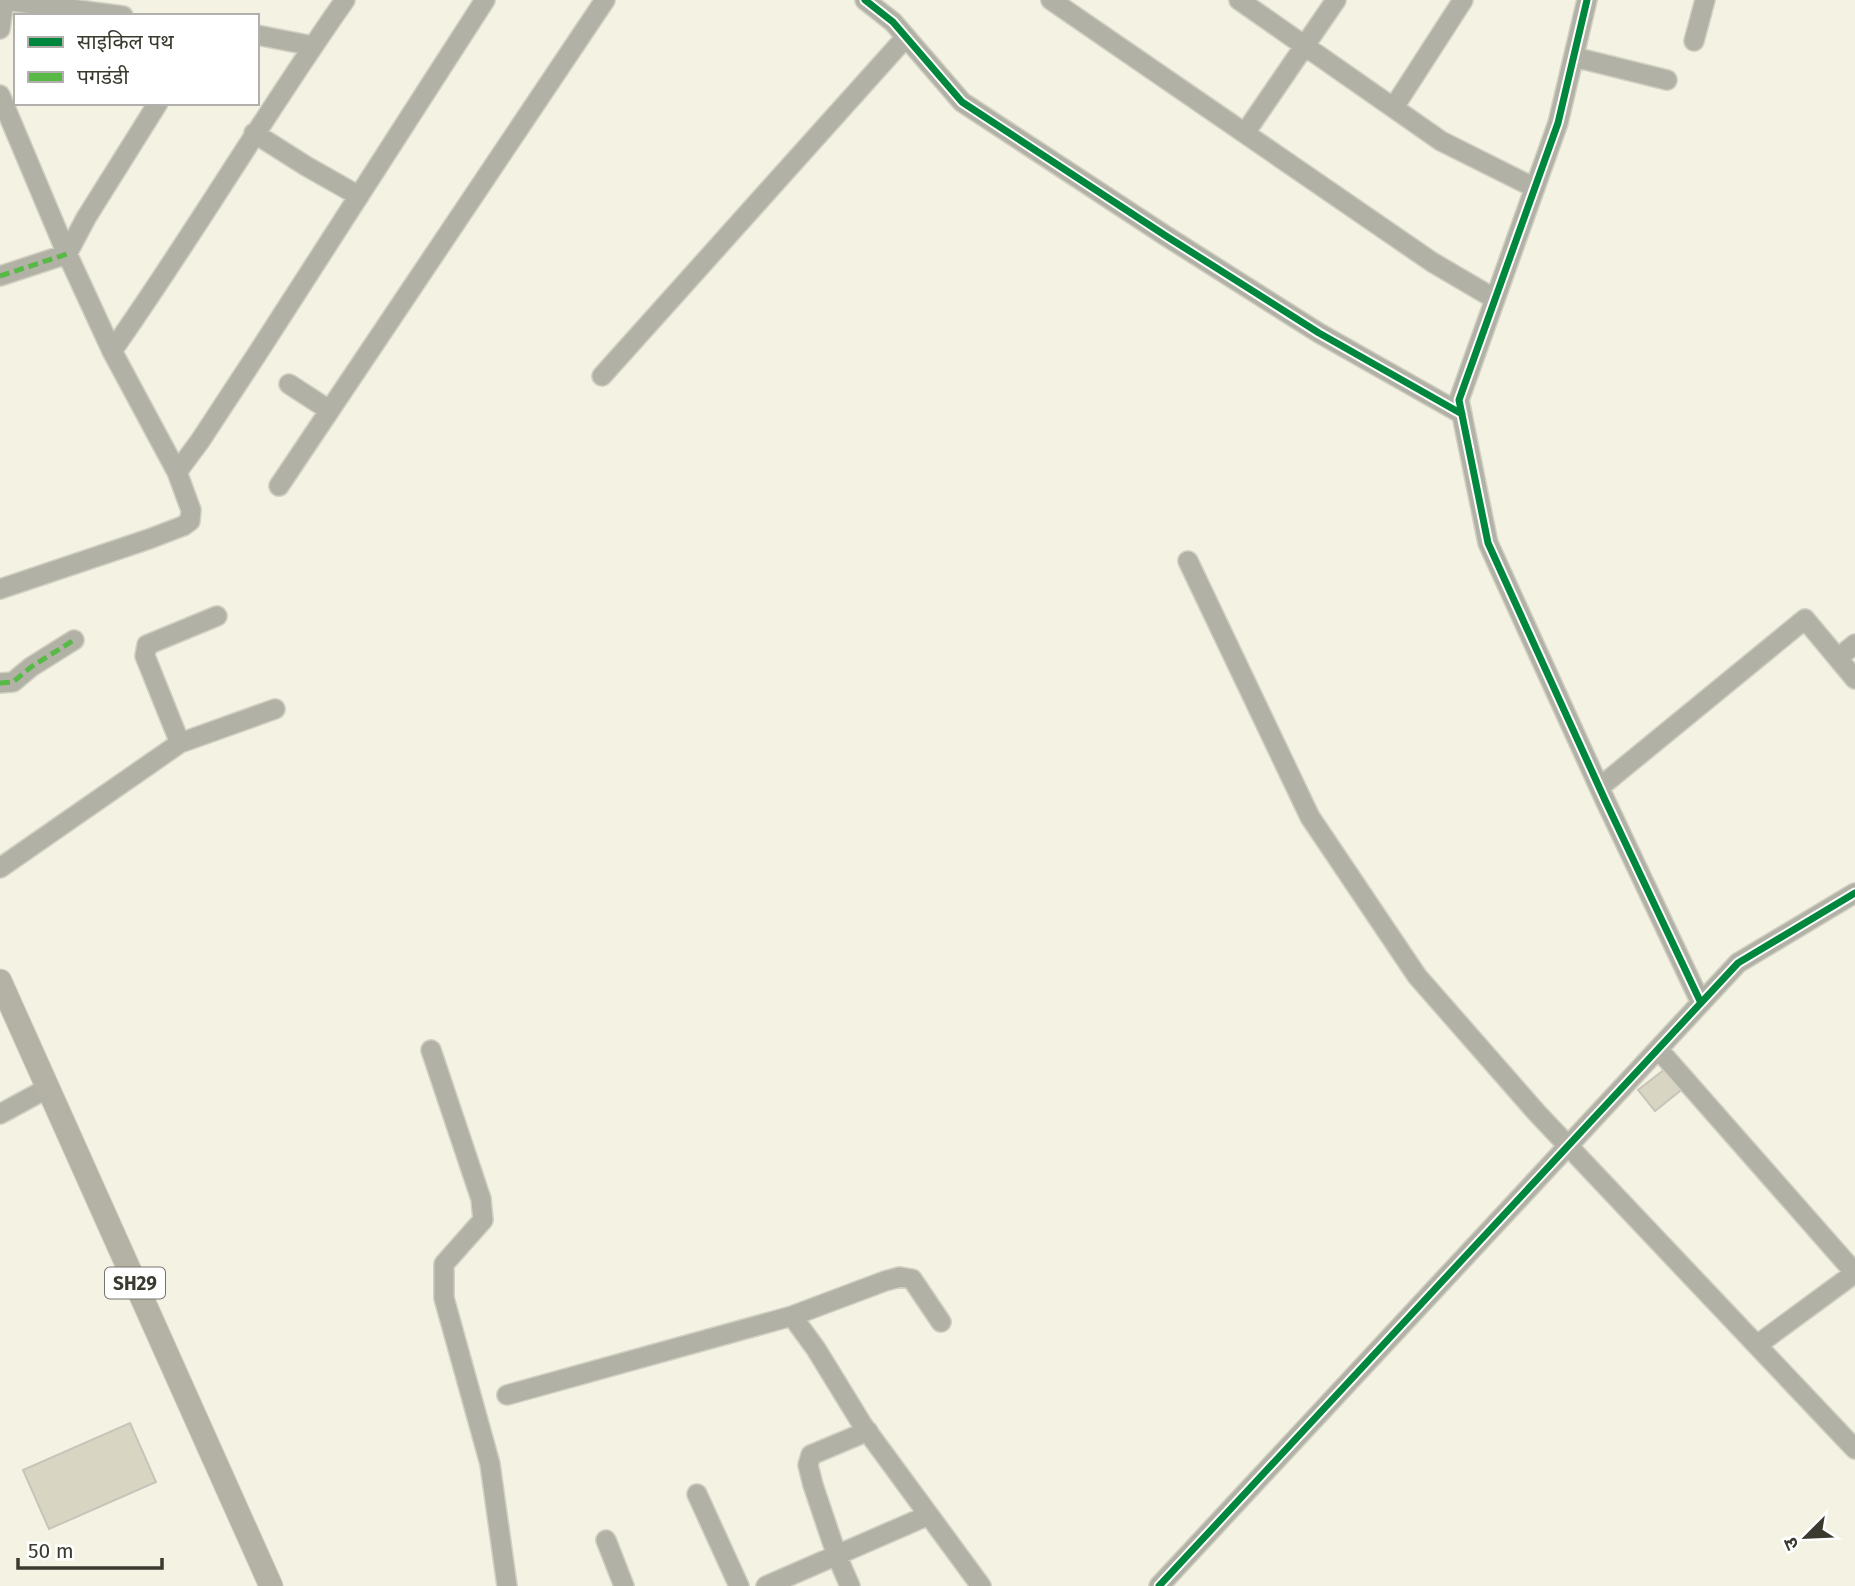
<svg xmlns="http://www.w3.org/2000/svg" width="1855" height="1586" viewBox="0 0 1855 1586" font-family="'Fira Sans','Noto Sans Devanagari',sans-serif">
  <rect width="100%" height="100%" fill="#f4f2e2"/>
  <path fill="#d8d5c2" stroke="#c7c5b9" stroke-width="2" d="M 1669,1066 L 1685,1087 L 1655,1111 L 1638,1090 Z
    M 130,1423 L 156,1482 L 49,1529 L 23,1470 Z"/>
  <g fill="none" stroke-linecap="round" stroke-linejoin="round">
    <defs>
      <path id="minor" d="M 865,0 L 893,22 L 962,102 L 1166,236 L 1319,333 L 1462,414
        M 1051,0 L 1432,262 L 1495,299
        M 1239,0 L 1441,141 L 1535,188
        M 1587,0 L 1558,123 L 1459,400 L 1488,543 L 1605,800 L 1701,1003
        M 0,29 L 4,0 L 123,16
        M 257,35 L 313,46
        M 1694,41 L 1705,0
        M 1574,57 L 1667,80
        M 0,95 L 64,247 L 112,351 L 177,472 L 191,510 L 190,521 L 183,526 L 149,539 L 0,589
        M 1394,107 L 1463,0
        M 254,133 L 306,166 L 359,196
        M 1245,133 L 1336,0
        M 0,276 L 67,254 L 86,218 L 158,103
        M 112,351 C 193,236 264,115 345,0
        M 602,376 L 906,37
        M 289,384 L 329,410
        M 177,472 L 200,441 L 261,348 L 485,0
        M 279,486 L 605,0
        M 1188,561 L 1310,817 L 1417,976 L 1537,1113 L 1855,1449
        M 1838,658 L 1855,644
        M 0,683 L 13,682 L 31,667 L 74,640
        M 180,743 L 145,656 L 147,645 L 217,616
        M 1600,787 L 1805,619 L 1855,679
        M 0,868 L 180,743 L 275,709
        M 1658,1049 L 1855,1273
        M 431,1050 L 481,1199 L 483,1220 L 444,1264 L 444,1298 L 490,1464 L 507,1586
        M 0,1114 L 48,1088
        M 792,1316 L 885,1281 L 900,1277 L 912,1279 L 941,1322
        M 1757,1345 L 1855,1273
        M 507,1395 L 792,1316 L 816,1349 L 862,1424 L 981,1586
        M 697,1494 L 739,1586
        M 606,1540 L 624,1586
        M 766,1586 L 929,1515
        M 850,1586 L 837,1556 L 813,1485 L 808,1465 L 811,1455 L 868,1431
        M 1159,1586 L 1738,963 L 1855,893"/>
      <path id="major" d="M 0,981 L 271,1586"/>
    </defs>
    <use href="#minor" stroke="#d1d0c3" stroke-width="22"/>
    <use href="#major" stroke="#d1d0c3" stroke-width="25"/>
    <use href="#minor" stroke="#b2b1a6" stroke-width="19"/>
    <use href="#major" stroke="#b4b2a4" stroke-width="23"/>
    <path stroke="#58b947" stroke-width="5" stroke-dasharray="10 5" stroke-linecap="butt" d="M 0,276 L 67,254
      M 0,683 L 13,682 L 31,667 L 74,640"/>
    <defs>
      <path id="cycleway" d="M 865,0 L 893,22 L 962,102 L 1166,236 L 1319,333 L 1462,414
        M 1587,0 L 1558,123 L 1459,400 L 1488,543 L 1605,800 L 1701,1003
        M 1159,1586 L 1738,963 L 1855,893"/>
    </defs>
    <use href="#cycleway" stroke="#fff" stroke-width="11"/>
    <use href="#cycleway" stroke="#00873e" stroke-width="7"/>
  </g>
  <g text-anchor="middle" stroke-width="7" stroke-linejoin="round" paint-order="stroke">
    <rect fill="#fff" stroke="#76756d" stroke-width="2" x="105" y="1267.5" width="60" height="31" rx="5"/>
    <g font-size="19" font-weight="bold" fill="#3b3a2f">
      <text x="135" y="1290">SH29</text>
    </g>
  </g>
  <rect x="14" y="14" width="245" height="91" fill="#ffffff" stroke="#b1b0ac" stroke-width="2"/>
  <rect x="28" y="37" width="35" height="10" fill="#00873e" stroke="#b1b0ac" stroke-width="2"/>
  <text x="77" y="49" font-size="21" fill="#3b3a2f">साइकिल पथ</text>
  <rect x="28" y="72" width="35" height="10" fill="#58b947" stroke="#b1b0ac" stroke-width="2"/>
  <text x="77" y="84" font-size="21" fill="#3b3a2f">पगडंडी</text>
  <g transform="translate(1806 1537) rotate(246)" stroke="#ffffff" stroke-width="5" paint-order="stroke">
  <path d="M0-5L12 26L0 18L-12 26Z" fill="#3b3a2f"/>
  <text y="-10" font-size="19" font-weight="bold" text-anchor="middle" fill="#3b3a2f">उ</text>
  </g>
  <path d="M18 1558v10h144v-10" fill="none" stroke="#3b3a2f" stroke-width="3.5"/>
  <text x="28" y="1558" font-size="21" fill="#3b3a2f" stroke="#ffffff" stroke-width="5" paint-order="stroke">50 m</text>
</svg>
